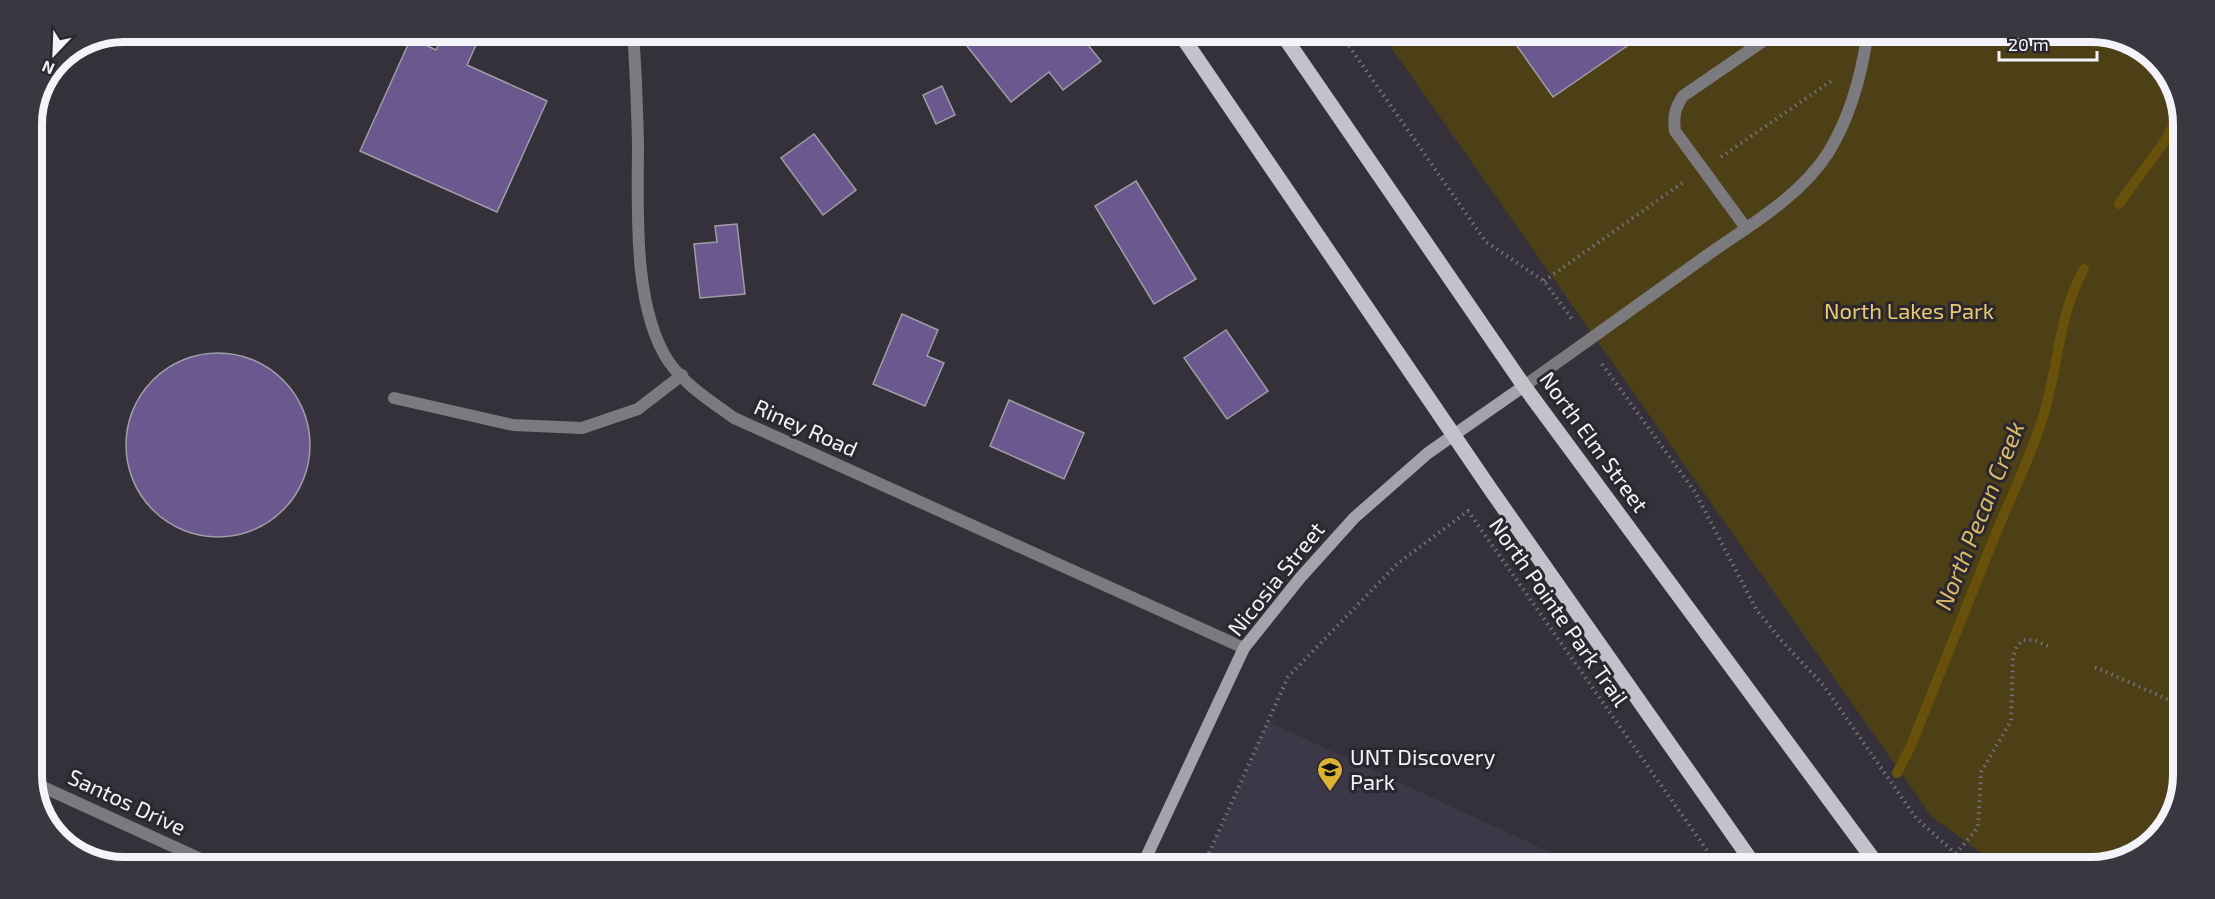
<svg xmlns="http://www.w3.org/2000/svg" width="2215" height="899" viewBox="0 0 2215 899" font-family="'Exo 2',sans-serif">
  <rect width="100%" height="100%" fill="#34313a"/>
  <path fill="#3c3847" d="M 1268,722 L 1269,722 L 1580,866 L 1205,864 Z"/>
  <path fill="#4d3f16" d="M 1383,36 L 2126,38 L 2165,68 L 2183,118 L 2177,810 L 2143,852 L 2092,867 L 2000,867 L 1931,816 Z"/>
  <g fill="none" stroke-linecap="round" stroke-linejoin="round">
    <path stroke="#67510b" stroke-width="10" d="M 2119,204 L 2164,142 L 2181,112
      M 1897,773 L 1910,748 C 1937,681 1963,615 1990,548 C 2006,507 2026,468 2040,426 C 2059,373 2056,319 2084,269"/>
  </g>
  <path fill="#6a588e" stroke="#9f9da7" stroke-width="1.5" d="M 444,33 L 481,34 L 467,65 L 547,101 L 497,212 L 360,151 L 411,38 L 436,50 Z
    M 981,34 L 1080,35 L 1101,61 L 1063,90 L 1049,72 L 1011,102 L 967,46 Z
    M 1510,36 L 1640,37 L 1553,97 Z
    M 942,86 L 955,115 L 936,124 L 923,95 Z
    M 814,134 L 856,190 L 823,215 L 781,158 Z
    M 1136,181 L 1196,279 L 1154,304 L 1095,206 Z
    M 737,224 L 745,294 L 700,298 L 694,244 L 717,242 L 715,226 Z
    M 902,314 L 938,330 L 927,356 L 944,363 L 925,406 L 873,384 Z
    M 1226,330 L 1268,391 L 1227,419 L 1184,358 Z
    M126 445a92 92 0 1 1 184 0a92 92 0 1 1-184 0Z
    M 1009,400 L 1084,433 L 1064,479 L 990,446 Z"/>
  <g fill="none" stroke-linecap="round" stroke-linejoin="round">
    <path stroke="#74727a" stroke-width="4" stroke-dasharray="1.5 4.5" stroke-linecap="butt" d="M 1342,36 L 1486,242 L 1544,281 L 1572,319
      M 1721,157 L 1834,79
      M 1544,281 L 1685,181
      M 1602,364 L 1695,492 L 1756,609 L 1781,640 L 1824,686 L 1916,818 L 1956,854 L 1974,867
      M 2095,667 L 2178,704
      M 1956,854 L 1978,827 L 1981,772 L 2011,721 L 2013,657 L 2017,646 L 2023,640 L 2035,640 L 2052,648
      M 1204,864 L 1288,677 L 1397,564 L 1468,511 L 1718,866"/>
    <path stroke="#7b7a7f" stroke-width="12" d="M 1746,228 L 1675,131 C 1673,117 1675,108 1683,96 L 1769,37
      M 1524,386 C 1585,343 1646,299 1706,256 C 1748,226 1799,198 1828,153 C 1849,119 1861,77 1867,37
      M 394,398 L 513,425 L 582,428 L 638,409 L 682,375"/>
    <path stroke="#7b7a7f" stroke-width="12" d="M 633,33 C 636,70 637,106 638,143 C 638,207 632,307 669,362 C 685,385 712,402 734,418 L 1244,648
      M 32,782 L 205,861"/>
    <path stroke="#a4a2aa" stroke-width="12" d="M 1143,864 L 1244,648 L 1300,578 L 1354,518 L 1428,453 L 1524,386"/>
    <path stroke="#c4c1cb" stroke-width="15" d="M 1181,35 L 1491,490 L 1755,866
      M 1283,35 L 1524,386 L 1879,867"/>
  </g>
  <defs>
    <symbol id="university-pin" viewBox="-11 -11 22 30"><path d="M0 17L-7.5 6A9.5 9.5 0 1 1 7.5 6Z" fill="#dbb233" stroke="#2a2730"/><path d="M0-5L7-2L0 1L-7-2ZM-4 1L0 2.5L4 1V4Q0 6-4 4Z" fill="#111"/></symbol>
  </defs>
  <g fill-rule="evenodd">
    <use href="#university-pin" x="1315" y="755" width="30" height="40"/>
  </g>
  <g text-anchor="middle" stroke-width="6" stroke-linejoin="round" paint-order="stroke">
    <g font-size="22" fill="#ebca6f" stroke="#2a2730">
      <text x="1909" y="319">North Lakes Park</text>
    </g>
    <g font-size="22" fill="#f4f3f9" stroke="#2a2730">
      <text transform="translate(806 428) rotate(24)" y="8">Riney Road</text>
      <text transform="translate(1594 442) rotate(54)" y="8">North Elm Street</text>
      <text transform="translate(1276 579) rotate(-51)" y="8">Nicosia Street</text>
      <text transform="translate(1559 612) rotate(55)" y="8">North Pointe Park Trail</text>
      <text transform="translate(127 802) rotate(25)" y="8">Santos Drive</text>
    </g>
    <g font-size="22" fill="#f4f3f9" stroke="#2a2730" text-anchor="start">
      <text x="1350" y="765">UNT Discovery<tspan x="1350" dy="25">Park</tspan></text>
    </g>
    <g font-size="24" font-style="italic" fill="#dcbb61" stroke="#2a2730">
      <text transform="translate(1980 516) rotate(-68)" y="8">North Pecan Creek</text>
    </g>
  </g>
  <path d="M0 0H2215V899H0ZM124 42H2091A82 82 0 0 1 2173 124V775A82 82 0 0 1 2091 857H124A82 82 0 0 1 42 775V124A82 82 0 0 1 124 42Z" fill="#3a3740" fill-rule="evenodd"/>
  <path fill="none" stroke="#f4f3f9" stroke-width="8" d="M124 42H2091A82 82 0 0 1 2173 124V775A82 82 0 0 1 2091 857H124A82 82 0 0 1 42 775V124A82 82 0 0 1 124 42Z"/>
  <g transform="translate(54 54) rotate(203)" stroke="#2a2730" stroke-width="4.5" paint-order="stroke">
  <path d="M0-4.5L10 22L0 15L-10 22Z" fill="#f4f3f9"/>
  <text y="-9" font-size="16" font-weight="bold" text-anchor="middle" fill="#f4f3f9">N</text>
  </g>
  <path d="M1999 51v9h98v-9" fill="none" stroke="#f4f3f9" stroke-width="3"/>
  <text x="2008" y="51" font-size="18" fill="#f4f3f9" stroke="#2a2730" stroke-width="4.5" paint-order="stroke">20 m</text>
</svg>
